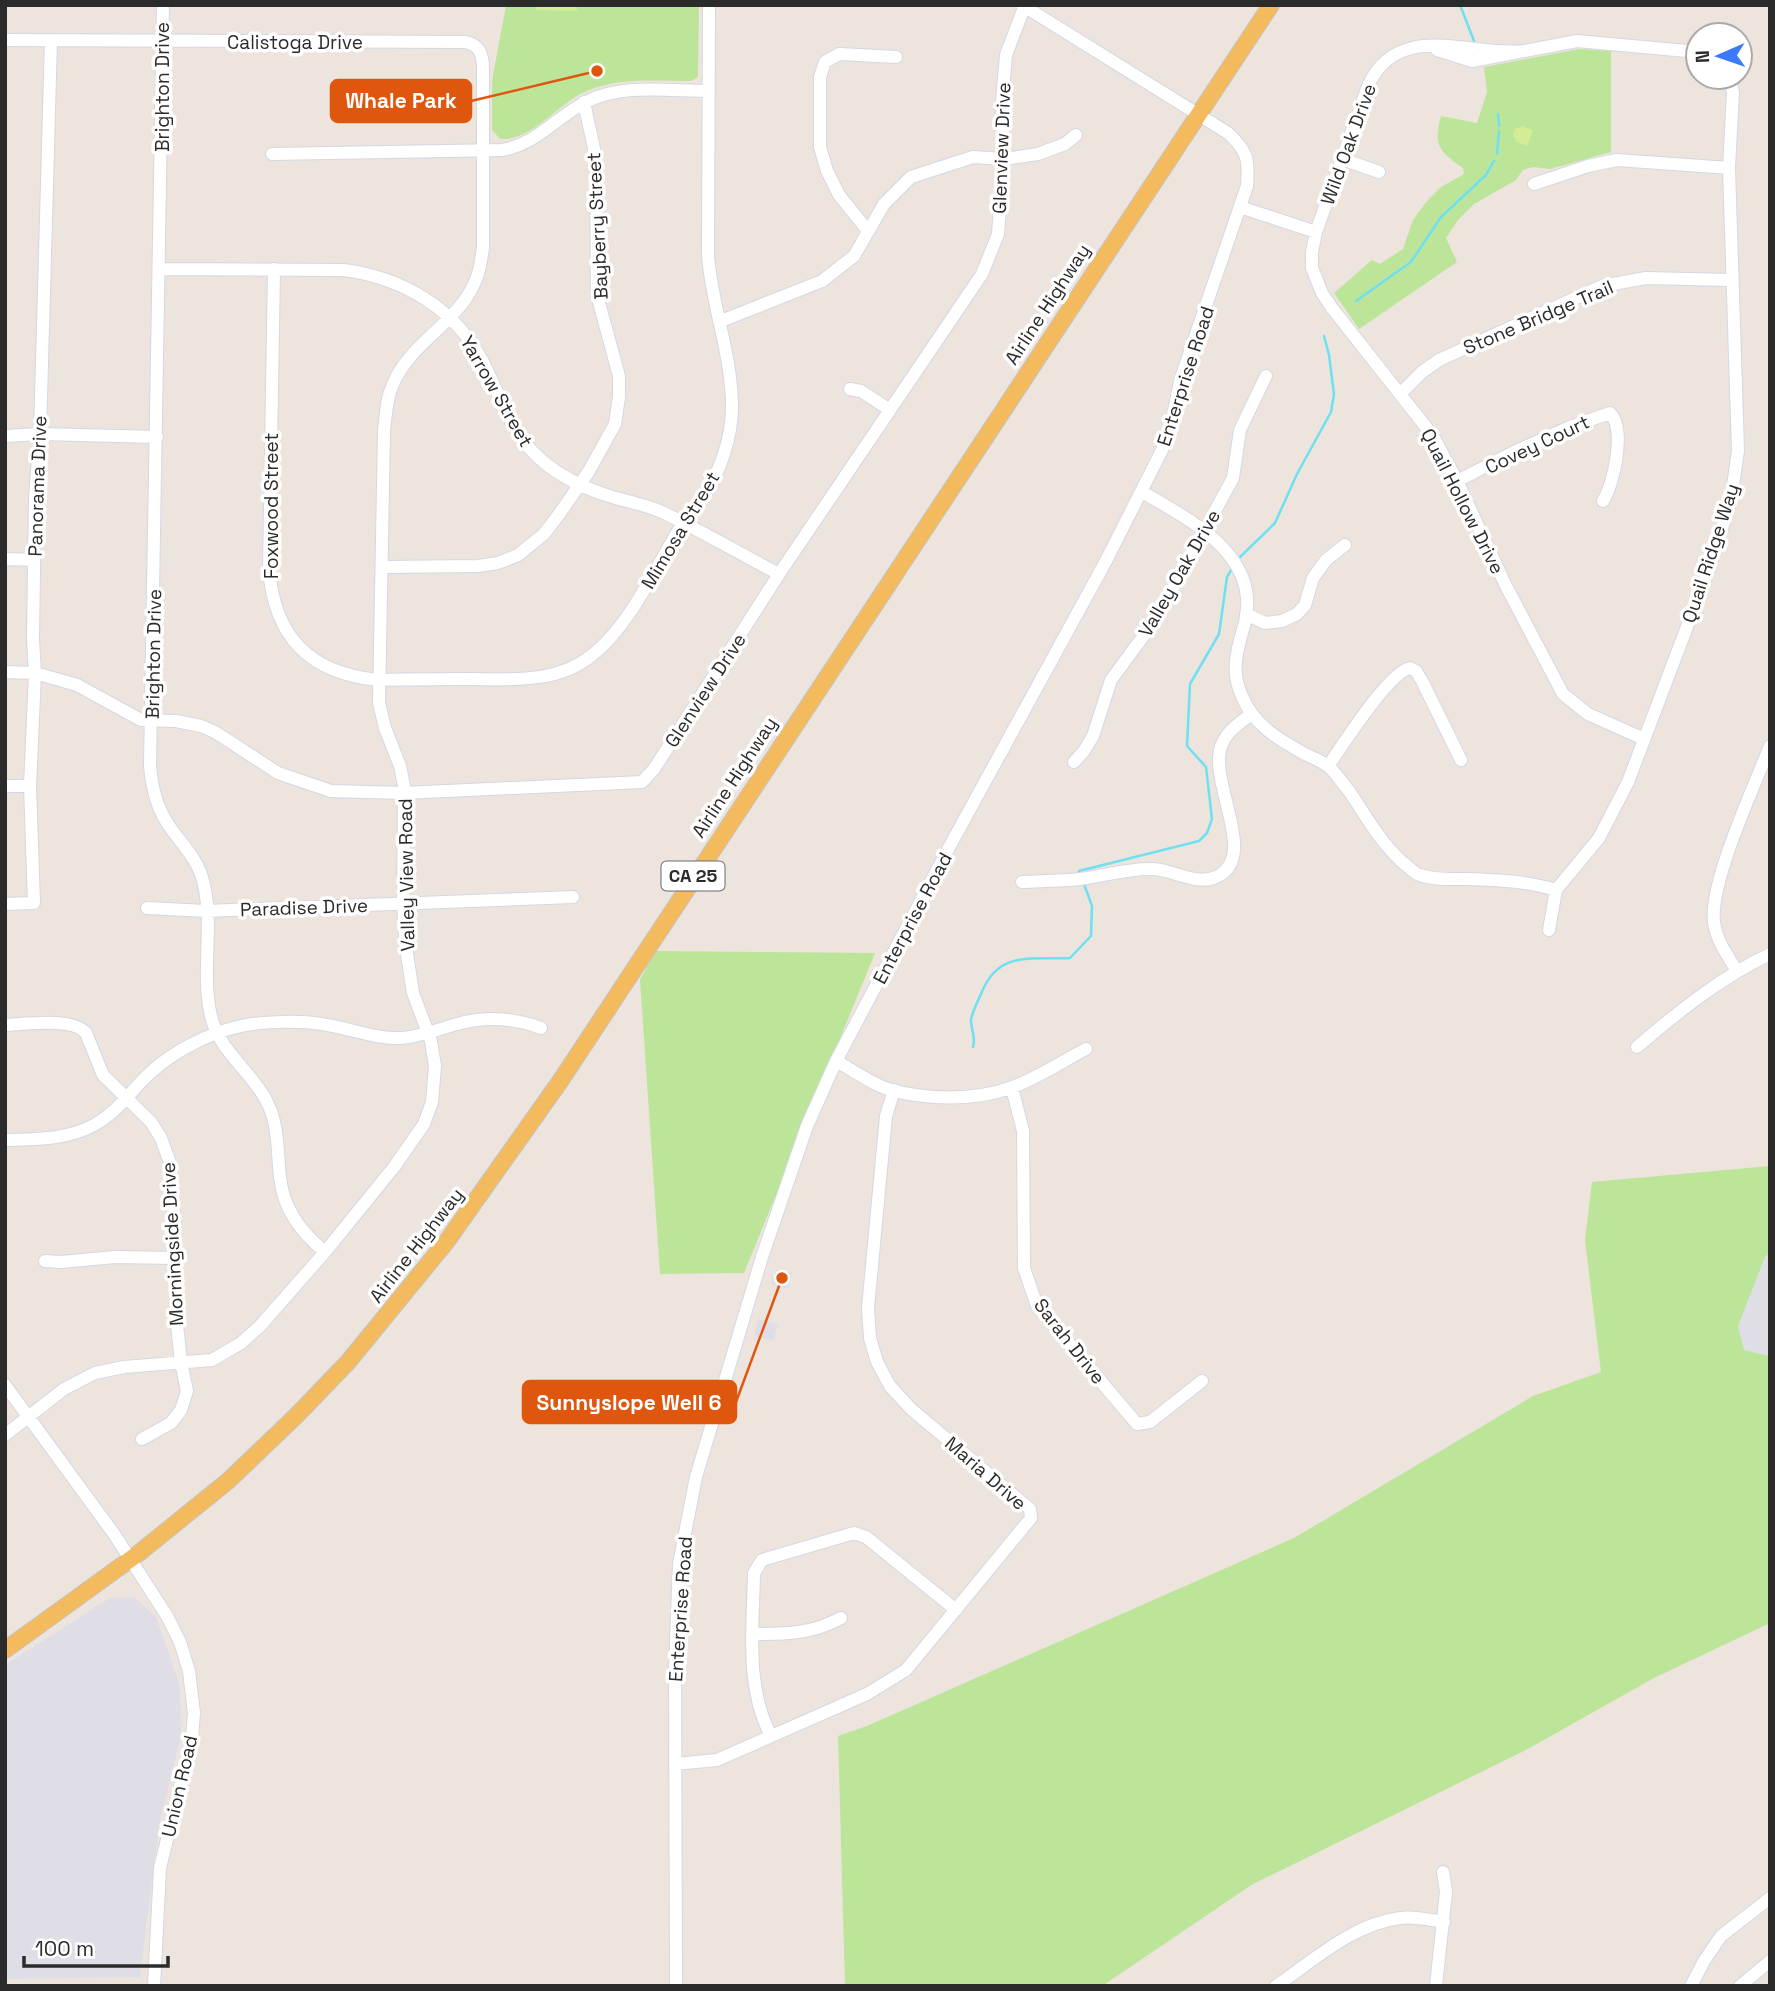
<svg xmlns="http://www.w3.org/2000/svg" width="1775" height="1991" viewBox="0 0 1775 1991" font-family="'Space Grotesk',sans-serif">
  <rect width="100%" height="100%" fill="#ede4dd"/>
  <path fill="#dfdee6" d="M 1770,1254 L 1770,1356 L 1744,1350 L 1738,1326 L 1763,1260 Z
    M 776,1269 L 792,1273 L 788,1289 L 771,1284 Z
    M 758,1319 L 778,1324 L 773,1341 L 754,1336 Z
    M 134,1597 L 156,1617 L 180,1686 L 181,1736 L 159,1824 L 140,1977 L 7,1979 L 5,1665 L 110,1598 Z"/>
  <path fill="#bde599" d="M 506,5 L 699,5 L 698,77 L 691,81 C 657,81 621,77 589,90 C 559,101 534,141 500,139 L 492,130 L 492,81 Z
    M 1579,49 L 1611,51 L 1611,152 L 1550,169 L 1533,167 L 1523,170 L 1516,180 L 1474,204 L 1458,220 L 1446,238 L 1457,262 L 1359,329 L 1334,293 L 1372,260 L 1380,264 L 1403,249 L 1413,220 L 1426,202 L 1441,187 L 1464,174 L 1463,168 C 1439,151 1433,145 1441,116 L 1477,123 L 1487,92 L 1484,67 Z
    M 655,951 L 875,953 L 744,1273 L 660,1274 L 640,980 Z
    M 1770,1166 L 1770,1253 L 1765,1257 L 1738,1326 L 1744,1350 L 1770,1356 L 1770,1623 L 1654,1678 L 1526,1750 L 1253,1884 L 1102,1986 L 845,1986 L 838,1736 L 867,1726 L 1294,1538 L 1533,1396 L 1601,1372 L 1585,1240 L 1592,1182 Z"/>
  <path fill="#d3ec95" d="M 536,5 L 577,5 L 577,11 L 536,10 Z
    M 1523,126 L 1533,131 L 1527,146 L 1517,142 L 1513,136 L 1515,129 Z"/>
  <g fill="none" stroke-linecap="round" stroke-linejoin="round">
    <path stroke="#6fe0f1" stroke-width="2.5" d="M 1460,5 L 1474,41
      M 1498,114 L 1499,126
      M 1497,154 L 1499,131
      M 1356,301 L 1411,262 L 1441,217 L 1486,175 L 1494,161
      M 1239,558 L 1275,523 L 1297,474 L 1331,412 L 1334,394 L 1329,355 L 1324,336
      M 1080,874 L 1079,871 L 1199,841 L 1207,833 L 1212,819 L 1206,767 L 1187,746 L 1190,684 L 1219,634 L 1227,577 L 1233,567
      M 973,1047 C 976,1037 971,1029 971,1020 C 972,1012 978,1001 981,994 C 998,950 1030,960 1070,958 L 1091,936 L 1092,906 L 1084,884"/>
    <defs>
      <path id="minor" d="M 163,5 L 150,766 C 152,789 157,810 172,830 C 182,844 195,857 201,874 C 216,919 200,970 211,1016 C 219,1051 250,1070 266,1100 C 279,1124 277,1150 280,1177 C 283,1209 301,1232 325,1252
        M 5,40 L 465,42 C 478,44 482,52 483,65 L 483,248 C 481,260 480,273 474,284 C 456,324 410,343 393,384 C 386,399 386,415 384,431 L 379,703 L 385,728 L 400,766 L 404,786 L 403,904 L 406,948 L 413,993 L 431,1041 L 435,1066 L 432,1102 L 424,1124 L 394,1167 L 325,1252 L 260,1326 L 241,1343 L 212,1360 L 124,1367 L 95,1373 L 64,1389 L 5,1435
        M 1437,50 L 1472,61 L 1577,41 L 1698,52
        M 1525,51 C 1471,57 1398,19 1368,86 L 1316,232 L 1312,252 L 1312,268 L 1322,293 L 1332,308 L 1433,436 L 1457,481 L 1506,586 L 1563,694 L 1588,714 L 1644,739
        M 272,154 L 502,150 C 537,144 556,117 586,102 C 622,83 669,91 709,91
        M 1342,159 L 1379,172
        M 1534,184 L 1588,166 L 1617,160 L 1729,168
        M 1240,207 L 1316,232
        M 868,231 L 839,195 L 827,171 L 820,147 L 820,77 L 825,62 L 839,54 L 896,57
        M 160,269 L 344,270 C 404,278 456,309 484,364 C 499,394 509,427 533,452 C 552,472 579,486 606,495 C 624,501 644,504 662,512 C 702,531 740,554 779,574
        M 274,269 L 269,568 C 274,637 309,673 378,680 C 408,679 438,679 468,679 C 510,679 556,684 591,656 C 629,627 656,567 681,526 C 688,516 697,507 704,497 C 720,471 732,438 732,407 C 732,355 712,307 708,256 L 709,5
        M 721,321 L 822,281 L 854,256 L 884,204 L 911,177 L 973,157 L 1004,159 L 1038,154 L 1065,144 L 1076,135
        M 850,389 L 861,391 L 890,410
        M 1401,393 L 1422,372 L 1439,360 L 1602,286 L 1646,278 L 1731,280
        M 5,436 L 40,434 L 157,437
        M 1457,481 L 1514,452 L 1570,427 L 1610,413 C 1626,429 1614,484 1603,501
        M 1142,492 C 1190,520 1261,555 1245,622 C 1238,648 1230,668 1241,694 C 1253,725 1278,739 1305,754 C 1313,758 1322,761 1329,767 C 1336,773 1343,784 1349,791 C 1367,817 1382,846 1407,866 C 1411,869 1415,874 1420,875 C 1434,880 1452,879 1467,879 C 1497,880 1527,881 1556,890 L 1599,838 L 1628,782 L 1709,569 L 1731,500 L 1738,451 L 1729,168 L 1733,92 L 1729,77
        M 5,559 L 34,560
        M 382,567 L 478,566 L 498,563 L 518,555 L 544,534 L 560,513 L 589,471 L 615,424 L 619,397 L 619,376 L 597,295 L 596,158 L 584,102
        M 1246,614 L 1265,623 L 1282,621 L 1297,614 L 1305,605 L 1313,578 L 1326,560 L 1345,545
        M 5,672 L 35,673 L 77,685 L 141,720 L 176,721 L 201,726 L 215,732 L 278,773 L 331,791 L 404,793 L 642,782 L 654,769 L 779,574 L 982,274 L 998,234 L 1004,159 L 1002,101 L 1006,55 L 1025,5
        M 1074,762 L 1084,751 L 1093,736 L 1111,680 L 1156,619 L 1233,478 L 1240,430 L 1266,376
        M 1328,766 C 1343,745 1388,673 1410,668 L 1416,671 L 1422,681 L 1461,760
        M 5,786 L 30,786
        M 1022,882 C 1041,881 1061,881 1080,879 C 1104,876 1129,868 1154,869 C 1173,870 1197,886 1216,877 C 1261,857 1206,780 1222,744 C 1227,731 1241,722 1251,714
        M 5,904 L 34,903 L 30,786 L 35,673 L 33,639 L 35,498 L 40,434 L 51,40
        M 147,908 L 206,911 L 573,897
        M 1549,930 L 1556,890
        M 1737,971 C 1728,956 1716,940 1714,922 C 1709,883 1754,787 1770,746
        M 5,1025 C 26,1024 72,1017 86,1033 L 103,1075 L 151,1122 L 161,1138 L 170,1163 L 175,1231 L 176,1316 L 181,1362 L 187,1391 L 181,1410 L 171,1423 L 142,1439
        M 1637,1047 C 1679,1011 1720,978 1770,954
        M 836,1061 C 853,1070 870,1083 888,1089 C 925,1100 974,1101 1010,1088 C 1036,1079 1061,1062 1086,1049
        M 1012,1088 L 1023,1131 L 1024,1268 L 1037,1306 L 1137,1424 L 1150,1422 L 1202,1381
        M 5,1140 C 36,1139 66,1140 94,1125 C 118,1112 132,1089 152,1071 C 175,1051 207,1034 237,1027 C 260,1021 303,1020 327,1025 C 352,1029 375,1039 401,1038 C 420,1037 439,1029 457,1024 C 486,1016 514,1018 541,1028
        M 45,1261 L 61,1262 L 115,1257 L 175,1258
        M 5,1385 L 114,1534 L 167,1616 L 180,1642 L 189,1671 L 194,1713 L 192,1738 L 160,1868 L 154,1986
        M 753,1634 C 786,1634 812,1634 841,1618
        M 771,1736 C 745,1687 753,1628 754,1573 L 762,1560 L 854,1533 L 866,1537 L 956,1610
        M 675,1764 L 717,1760 L 867,1694 L 906,1670 L 1031,1518 L 1030,1509 L 911,1409 L 890,1386 L 877,1362 L 870,1338 L 868,1308 L 886,1116 L 894,1090
        M 676,1986 L 675,1668 L 679,1564 L 696,1477 L 762,1257 L 807,1126 L 836,1061 L 952,842 L 1107,559 L 1162,450 L 1171,427 L 1180,381 L 1247,186 C 1249,159 1248,152 1228,133 L 1022,5
        M 1276,1986 C 1314,1960 1353,1924 1400,1918 C 1414,1916 1430,1920 1444,1922
        M 1436,1986 L 1446,1892 L 1443,1872
        M 1691,1986 L 1704,1961 L 1721,1936 L 1770,1898
        M 1740,1986 L 1770,1961"/>
      <path id="major" d="M 5,1650 L 139,1553 L 228,1481 L 297,1415 L 348,1362 L 447,1241 L 561,1080 L 1271,5"/>
    </defs>
    <use href="#minor" stroke="#d3d8e4" stroke-width="14"/>
    <use href="#major" stroke="#c4c4c4" stroke-width="18"/>
    <use href="#minor" stroke="#fff" stroke-width="12"/>
    <use href="#major" stroke="#f3bb5d" stroke-width="16"/>
  </g>
  <g text-anchor="middle" stroke-width="7" stroke-linejoin="round" paint-order="stroke">
    <rect fill="#fff" stroke="#6b6b6b" stroke-width="2" x="661.5" y="861.5" width="63" height="29" rx="5"/>
    <g font-size="18" font-weight="bold" fill="#2b2b2b">
      <text x="693" y="882">CA 25</text>
    </g>
    <g font-size="19" fill="#2b2b2b" stroke="#fff">
      <text x="295" y="49">Calistoga Drive</text>
      <text transform="translate(162 87) rotate(-90)" y="7">Brighton Drive</text>
      <text transform="translate(1348 144) rotate(-70)" y="7">Wild Oak Drive</text>
      <text transform="translate(1001 148) rotate(-88)" y="7">Glenview Drive</text>
      <text transform="translate(597 226) rotate(-93)" y="7">Bayberry Street</text>
      <text transform="translate(1047 304) rotate(-57)" y="7">Airline Highway</text>
      <text transform="translate(1538 317) rotate(-23)" y="7">Stone Bridge Trail</text>
      <text transform="translate(1185 376) rotate(-72)" y="7">Enterprise Road</text>
      <text transform="translate(497 391) rotate(60)" y="7">Yarrow Street</text>
      <text transform="translate(1537 444) rotate(-25)" y="7">Covey Court</text>
      <text transform="translate(37 486) rotate(-88)" y="7">Panorama Drive</text>
      <text transform="translate(1463 501) rotate(63)" y="7">Quail Hollow Drive</text>
      <text transform="translate(271 506) rotate(-90)" y="7">Foxwood Street</text>
      <text transform="translate(680 530) rotate(-59)" y="7">Mimosa Street</text>
      <text transform="translate(1710 553) rotate(-72)" y="7">Quail Ridge Way</text>
      <text transform="translate(1179 573) rotate(-60)" y="7">Valley Oak Drive</text>
      <text transform="translate(153 654) rotate(-89)" y="7">Brighton Drive</text>
      <text transform="translate(705 690) rotate(-57)" y="7">Glenview Drive</text>
      <text transform="translate(734 777) rotate(-57)" y="7">Airline Highway</text>
      <text transform="translate(406 875) rotate(-91)" y="7">Valley View Road</text>
      <text transform="translate(304 907) rotate(-2)" y="7">Paradise Drive</text>
      <text transform="translate(912 918) rotate(-62)" y="7">Enterprise Road</text>
      <text transform="translate(172 1244) rotate(-93)" y="7">Morningside Drive</text>
      <text transform="translate(416 1245) rotate(-52)" y="7">Airline Highway</text>
      <text transform="translate(1070 1341) rotate(52)" y="7">Sarah Drive</text>
      <text transform="translate(986 1473) rotate(41)" y="7">Maria Drive</text>
      <text transform="translate(680 1609) rotate(-86)" y="7">Enterprise Road</text>
      <text transform="translate(179 1786) rotate(-77)" y="7">Union Road</text>
    </g>
  </g>
  <path fill="none" stroke="#df570e" stroke-width="2.5" d="M597 71L471 101M782 1278L736 1402"/>
  <g fill="#df570e" stroke="#fff" stroke-width="2.5">
    <circle cx="597" cy="71" r="7"/>
    <circle cx="782" cy="1278" r="7"/>
  </g>
  <g fill="#df570e" stroke="#df570e" stroke-width="2.5">
    <rect x="331" y="80" width="140" height="42" rx="7"/>
    <rect x="523" y="1381" width="213" height="42" rx="7"/>
  </g>
  <g font-size="21" text-anchor="middle" font-weight="bold" fill="#fff">
    <text x="401" y="108">Whale Park</text>
    <text x="629" y="1410">Sunnyslope Well 6</text>
  </g>
  <rect width="1775" height="1991" fill="none" stroke="#2b2b2b" stroke-width="14"/>
  <g transform="translate(1719 56) rotate(268)"><circle r="33" fill="#ffffff" stroke="#aaaaaa" stroke-width="2"/>
  <path d="M0-5L12 26L0 18L-12 26Z" fill="#3b7afd"/>
  <text y="-10" font-size="19" font-weight="bold" text-anchor="middle" fill="#2b2b2b">N</text>
  </g>
  <path d="M24 1956v10h144v-10" fill="none" stroke="#2b2b2b" stroke-width="3.5"/>
  <text x="35" y="1956" font-size="21" fill="#2b2b2b" stroke="#ffffff" stroke-width="5" paint-order="stroke">100 m</text>
</svg>
